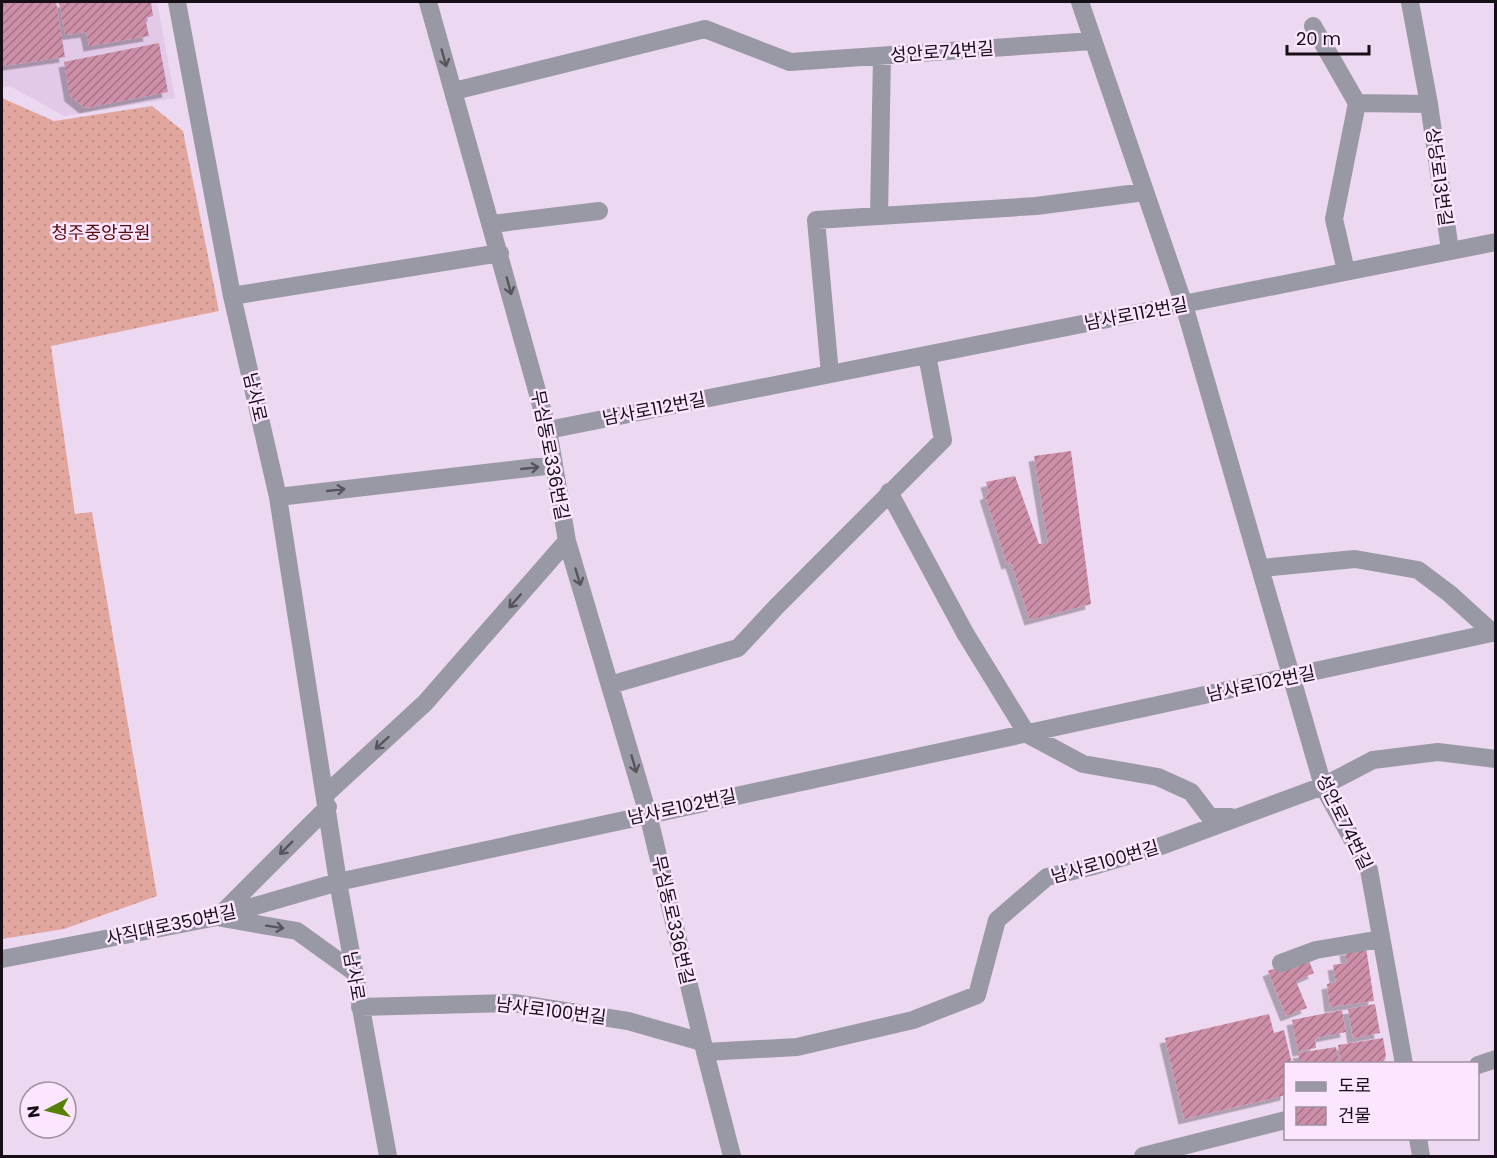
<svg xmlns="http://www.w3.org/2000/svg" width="1497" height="1158" viewBox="0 0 1497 1158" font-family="Poppins,'Noto Sans KR',sans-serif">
  <defs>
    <pattern id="grass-dots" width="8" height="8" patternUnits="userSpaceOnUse" patternTransform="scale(1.5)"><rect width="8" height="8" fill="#e1a79e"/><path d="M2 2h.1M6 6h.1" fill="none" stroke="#c08f87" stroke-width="1.8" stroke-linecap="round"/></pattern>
    <pattern id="building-hatch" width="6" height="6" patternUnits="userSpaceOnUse" patternTransform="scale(1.5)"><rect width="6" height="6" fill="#cd8fa7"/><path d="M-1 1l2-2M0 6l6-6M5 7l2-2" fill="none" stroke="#a57387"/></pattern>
    <filter id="shadow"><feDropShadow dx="-5.5" dy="5.5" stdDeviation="0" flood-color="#0004"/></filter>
  </defs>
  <rect width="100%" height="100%" fill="#edd8f1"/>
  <path fill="#e3c9e8" d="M 2,2 L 157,2 L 175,98 L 64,116 L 10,86 L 2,87 Z"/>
  <path fill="url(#grass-dots)" d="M 2,98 L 54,121 L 152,106 L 183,131 L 219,311 L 51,346 L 75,514 L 92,512 L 157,896 L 64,929 L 2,939 Z"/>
  <path fill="url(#building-hatch)" filter="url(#shadow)" d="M 2,2 L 56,2 L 65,57 L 2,66 Z
    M 59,2 L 151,2 L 153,16 L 145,18 L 149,36 L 89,46 L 86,32 L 65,35 Z
    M 159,43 L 168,92 L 85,108 L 70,96 L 64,62 Z
    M 1071,451 L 1091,604 L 1030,620 L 1011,563 L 1007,564 L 985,495 L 989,493 L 986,482 L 1015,476 L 1039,544 L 1048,543 L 1034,456 Z
    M 1366,947 L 1374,1001 L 1330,1007 L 1327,984 L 1336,982 L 1333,965 L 1347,963 L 1345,950 Z
    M 1307,956 L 1314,973 L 1296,981 L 1307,1008 L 1286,1016 L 1268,971 Z
    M 1375,1004 L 1380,1033 L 1353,1038 L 1348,1009 Z
    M 1342,1010 L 1346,1032 L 1315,1038 L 1316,1048 L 1298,1051 L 1292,1020 Z
    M 1269,1014 L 1274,1033 L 1284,1030 L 1292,1064 L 1286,1064 L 1286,1095 L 1184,1119 L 1165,1038 Z
    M 1383,1038 L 1386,1056 L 1383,1064 L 1341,1064 L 1338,1045 Z
    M 1336,1047 L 1339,1064 L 1300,1064 L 1298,1053 Z"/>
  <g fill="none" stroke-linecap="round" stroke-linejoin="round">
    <path stroke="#9999a6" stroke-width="18" d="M 177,2 L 232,296 L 278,497 L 338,882 L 388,1156
      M 428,2 L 548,430 L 567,541 L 648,814 L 705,1052 L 732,1156
      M 1080,2 L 1184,305 L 1323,786 L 1369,870 L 1404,1064
      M 1410,2 L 1429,104 L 1450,250
      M 1313,26 L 1357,103
      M 454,91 L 705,29 L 790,62 L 1093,41
      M 1357,103 L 1429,104
      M 879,216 L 882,56
      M 492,224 L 599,211
      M 1346,271 L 1334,219 L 1357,103
      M 232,296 L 500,253
      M 830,374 L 816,220 L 1036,206 L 1145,192
      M 548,430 L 1496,242
      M 889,492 L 965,633 L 1027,734 L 1083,764 L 1158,777 L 1191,792 L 1210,817 L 1231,817
      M 278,497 L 554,465
      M 1261,568 L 1355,559 L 1418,570 L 1450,594 L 1493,633
      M 610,685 L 738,648 L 777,606 L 943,440 L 927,355
      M 326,794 L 425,703 L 567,541
      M 219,916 L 328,807
      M 222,918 L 297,931 L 354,972
      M 2,959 L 217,917 L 338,882 L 1496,632
      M 1281,963 L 1316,950 L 1381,939
      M 360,1007 L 514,1003 L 628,1021 L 702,1042
      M 705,1052 L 797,1047 L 913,1020 L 977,995 L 997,920 L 1047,877 L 1094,866 L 1161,846 L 1323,786 L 1373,760 L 1438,752 L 1496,759
      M 1478,1065 L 1496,1059
      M 1418,1138 L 1421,1156
      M 1143,1156 L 1286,1120"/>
  </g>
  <defs><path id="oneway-shaft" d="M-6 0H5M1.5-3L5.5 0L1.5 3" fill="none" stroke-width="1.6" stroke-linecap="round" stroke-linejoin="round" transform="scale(1.5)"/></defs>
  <g stroke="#58545e">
    <use href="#oneway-shaft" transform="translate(444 58) rotate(74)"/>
    <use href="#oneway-shaft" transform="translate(509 286) rotate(75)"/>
    <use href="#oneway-shaft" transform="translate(530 468) rotate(-6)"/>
    <use href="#oneway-shaft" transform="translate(336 490) rotate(-6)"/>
    <use href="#oneway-shaft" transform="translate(578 577) rotate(73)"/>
    <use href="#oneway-shaft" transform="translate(515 601) rotate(131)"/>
    <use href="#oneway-shaft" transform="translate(382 743) rotate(138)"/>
    <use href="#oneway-shaft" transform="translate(634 764) rotate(74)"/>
    <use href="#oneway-shaft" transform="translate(286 848) rotate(135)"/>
    <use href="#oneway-shaft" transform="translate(275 927) rotate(9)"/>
  </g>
  <g text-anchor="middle" stroke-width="5" stroke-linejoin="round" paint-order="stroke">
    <g font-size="18" fill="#160f17" stroke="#fbe5ff">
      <text transform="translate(942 52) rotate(-4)" y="6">성안로74번길</text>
      <text transform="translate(1439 177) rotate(82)" y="6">상당로13번길</text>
      <text transform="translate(1136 314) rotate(-11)" y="6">남사로112번길</text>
      <text transform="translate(255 397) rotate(77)" y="6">남사로</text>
      <text transform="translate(654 409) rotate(-11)" y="6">남사로112번길</text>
      <text transform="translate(550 455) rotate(79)" y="6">무심동로336번길</text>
      <text transform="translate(1261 684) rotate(-12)" y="6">남사로102번길</text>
      <text transform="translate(682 807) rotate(-12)" y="6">남사로102번길</text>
      <text transform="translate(1344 822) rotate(64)" y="6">성안로74번길</text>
      <text transform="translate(1105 862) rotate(-16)" y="6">남사로100번길</text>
      <text transform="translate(673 920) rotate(77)" y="6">무심동로336번길</text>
      <text transform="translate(171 925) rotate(-12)" y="6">사직대로350번길</text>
      <text transform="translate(354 976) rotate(80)" y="6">남사로</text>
      <text transform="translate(551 1011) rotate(7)" y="6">남사로100번길</text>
    </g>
    <g font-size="18" fill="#5a0b09" stroke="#fbe5ff">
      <text x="101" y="239">청주중앙공원</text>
    </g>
  </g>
  <rect width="1497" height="1158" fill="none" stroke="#160f17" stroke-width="6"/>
  <rect x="1284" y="1062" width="195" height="78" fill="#fbe5ff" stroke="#9f8fa2" stroke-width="1.5"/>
  <rect x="1296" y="1082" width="30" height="9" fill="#9999a6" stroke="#9f8fa2" stroke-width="1.5"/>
  <text x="1338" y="1092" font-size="18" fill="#160f17">도로</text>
  <rect x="1296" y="1107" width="30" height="18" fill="url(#building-hatch)" stroke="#9f8fa2" stroke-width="1.5"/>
  <text x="1338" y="1122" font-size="18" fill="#160f17">건물</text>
  <g transform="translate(48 1110) rotate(263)"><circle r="28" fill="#fbe5ff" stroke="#9f8fa2" stroke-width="1.5"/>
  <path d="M0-4.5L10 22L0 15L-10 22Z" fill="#578106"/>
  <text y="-9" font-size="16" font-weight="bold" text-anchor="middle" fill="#160f17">N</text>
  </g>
  <path d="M1287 45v9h82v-9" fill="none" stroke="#160f17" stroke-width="3"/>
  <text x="1296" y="45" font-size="18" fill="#160f17" stroke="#fbe5ff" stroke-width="4.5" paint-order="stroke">20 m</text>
</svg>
